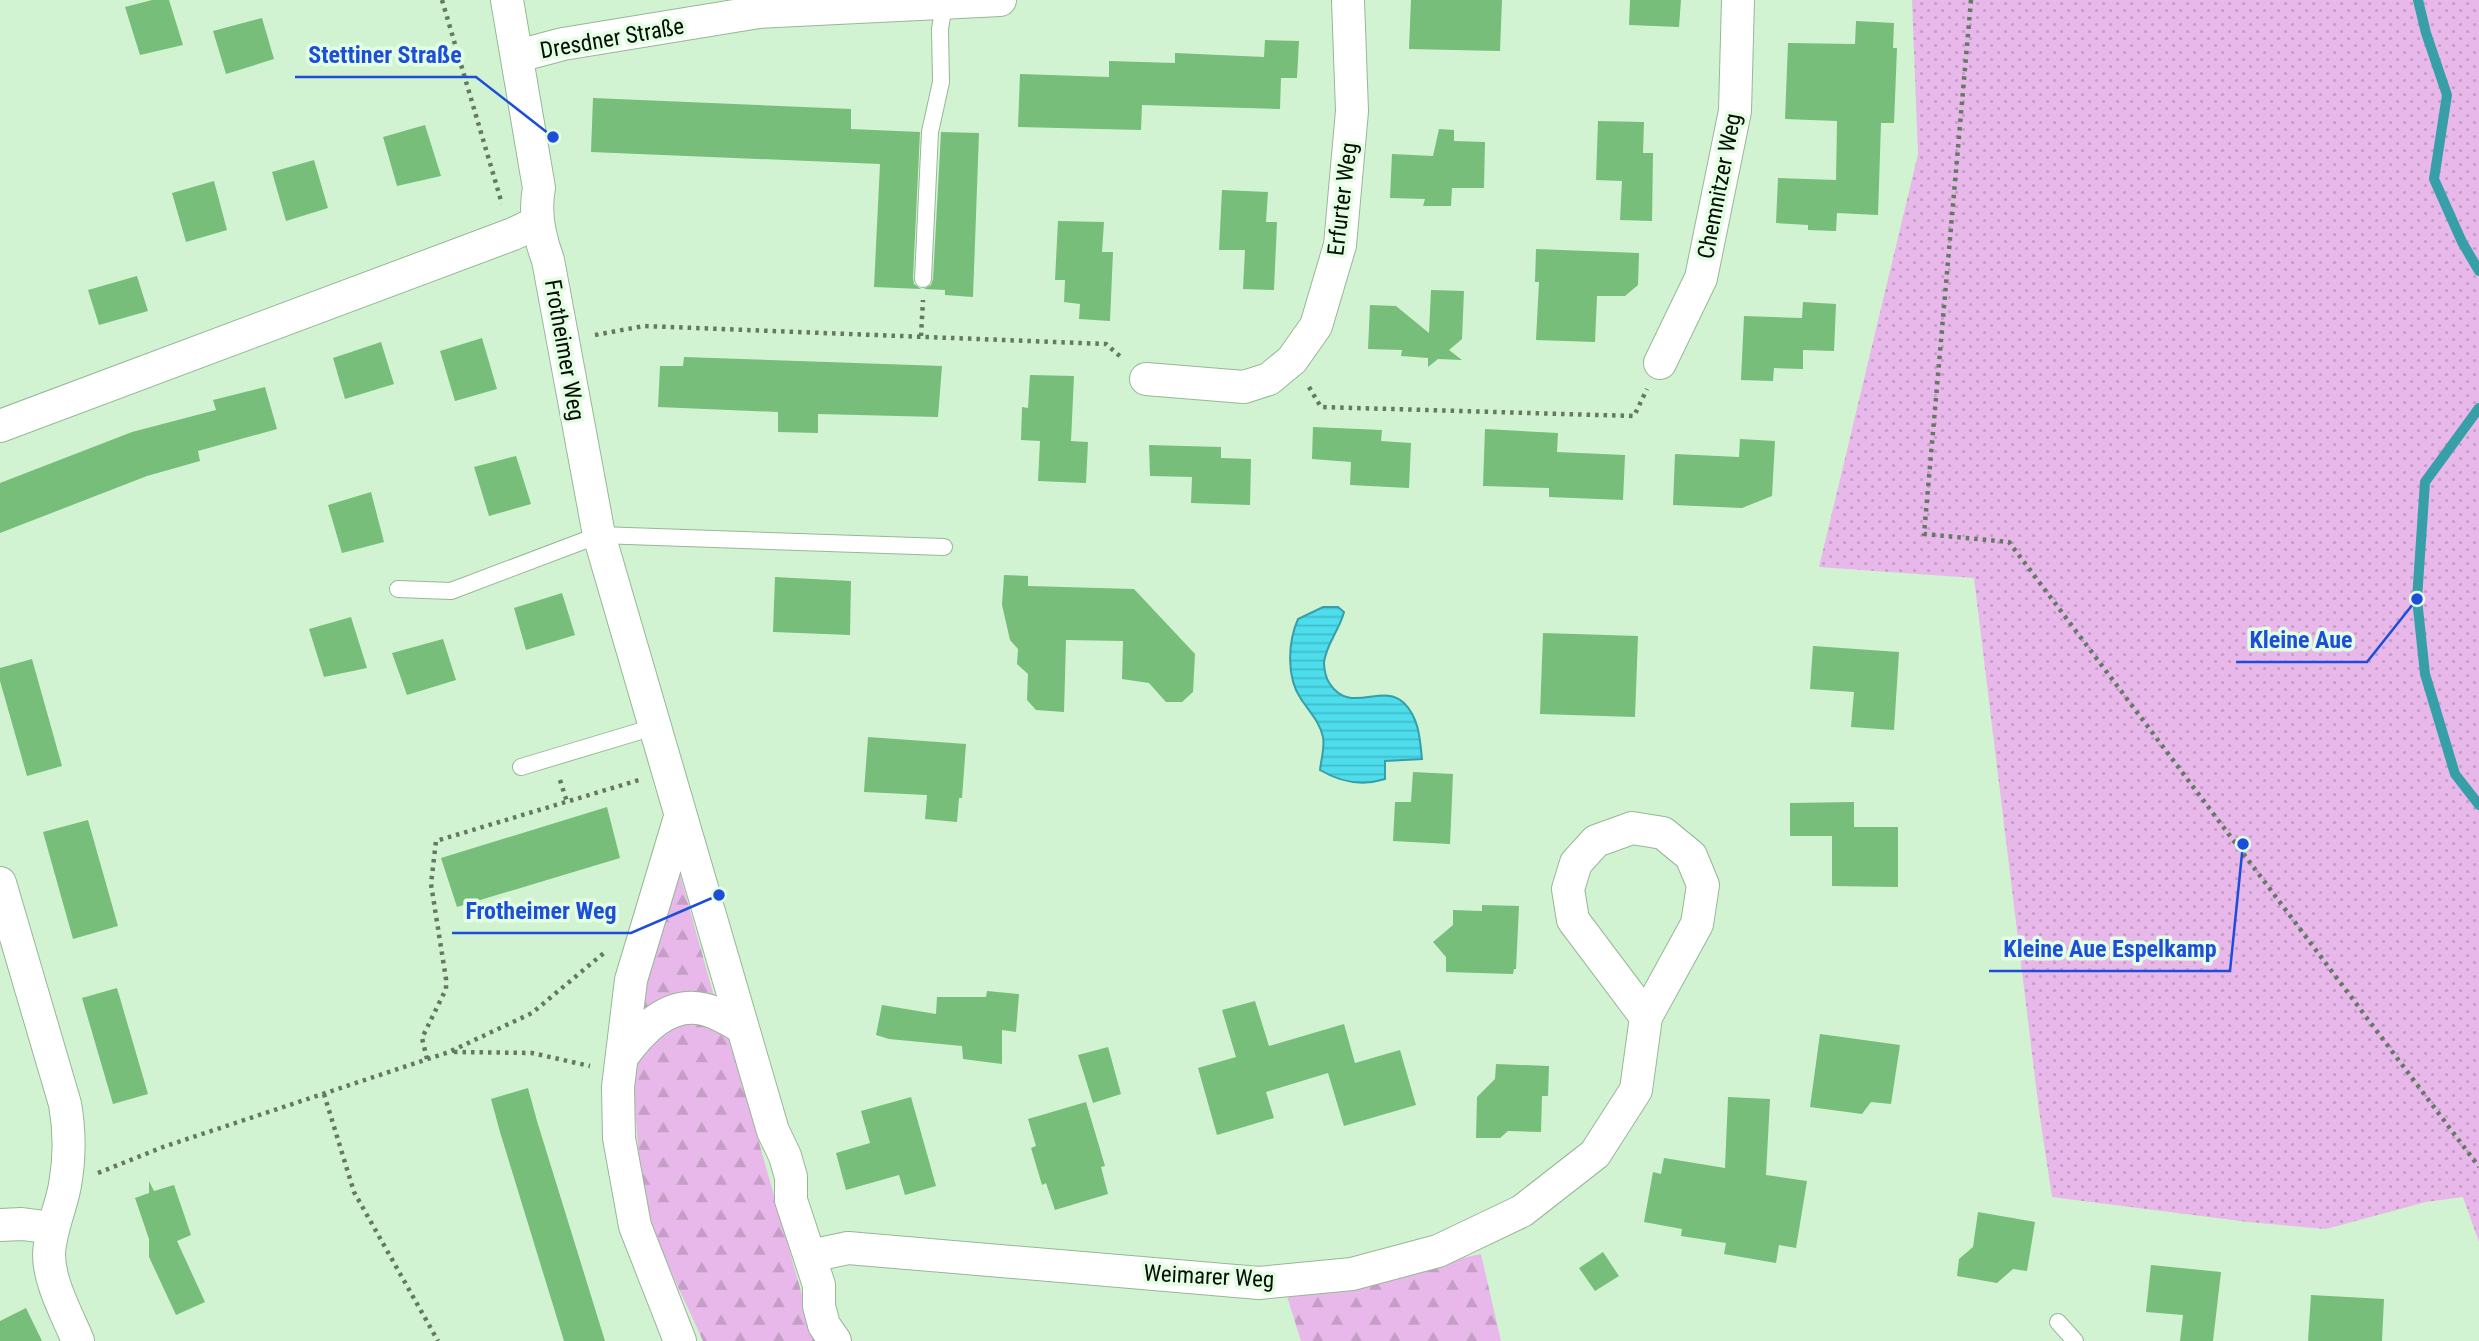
<svg xmlns="http://www.w3.org/2000/svg" width="2479" height="1341" viewBox="0 0 2479 1341" font-family="'Roboto Condensed',sans-serif">
  <defs>
    <pattern id="forest-firs" width="22" height="20" patternUnits="userSpaceOnUse" patternTransform="scale(1.75)"><rect width="22" height="20" fill="#e7b8e9"/><path d="M5 1l3.5 6h-7zM16 11l3.5 6h-7z" fill="#c59dc6"/></pattern>
    <pattern id="park-dots" width="8" height="8" patternUnits="userSpaceOnUse" patternTransform="scale(1.75)"><rect width="8" height="8" fill="#e7b8e9"/><path d="M2 2h.1M6 6h.1" fill="none" stroke="#c59dc6" stroke-width="1.8" stroke-linecap="round"/></pattern>
    <pattern id="water-rules" width="6" height="5" patternUnits="userSpaceOnUse" patternTransform="scale(1.75)"><rect width="6" height="5" fill="#4dddec"/><path d="M0 2.5h6" fill="none" stroke="#42bcc9"/></pattern>
  </defs>
  <rect width="100%" height="100%" fill="#d2f3d2"/>
  <path fill="url(#forest-firs)" d="M 677,864 L 717,1007 L 635,1024 Z
    M 690,1017 L 729,1036 L 815,1341 L 703,1341 C 685,1300 663,1260 650,1216 C 636,1167 637,1112 631,1061 L 658,1031 Z
    M 1481,1254 L 1501,1341 L 1301,1341 L 1285,1290 L 1353,1282 Z"/>
  <path fill="url(#park-dots)" d="M 1912,0 L 2479,0 L 2479,1242 L 2463,1197 L 2426,1202 L 2326,1229 L 2248,1222 L 2052,1197 L 2039,1111 L 1974,578 L 1819,567 L 1918,154 Z"/>
  <path fill="url(#water-rules)" stroke="#379fa7" stroke-width="2" d="M 1323,607 L 1338,607 L 1344,612 C 1340,629 1325,646 1324,663 C 1324,669 1326,679 1330,684 C 1350,715 1383,682 1404,703 C 1419,718 1420,739 1422,759 L 1385,761 L 1385,779 C 1363,786 1340,782 1320,770 C 1321,760 1325,747 1323,737 C 1320,722 1309,711 1301,699 C 1286,677 1288,642 1298,619 Z"/>
  <g fill="none" stroke-linecap="round" stroke-linejoin="round">
    <path stroke="#379fa7" stroke-width="10" d="M 2418,0 L 2426,33 L 2447,95 L 2434,179 L 2462,242 L 2479,271
      M 2479,408 L 2425,482 L 2417,599 L 2425,674 L 2455,774 L 2479,805"/>
  </g>
  <path fill="#76be79" d="M 152,0 L 169,0 L 183,45 L 140,55 L 125,7 Z
    M 1411,0 L 1502,0 L 1500,51 L 1409,49 Z
    M 1630,0 L 1681,0 L 1679,27 L 1629,25 Z
    M 262,18 L 274,59 L 226,74 L 213,31 Z
    M 1856,21 L 1894,23 L 1893,48 L 1897,48 L 1894,123 L 1881,123 L 1878,215 L 1837,213 L 1836,231 L 1808,230 L 1808,225 L 1776,223 L 1778,178 L 1836,180 L 1837,121 L 1785,119 L 1788,43 L 1855,44 Z
    M 1265,40 L 1299,41 L 1297,78 L 1281,78 L 1280,109 L 1142,105 L 1141,130 L 1018,127 L 1020,74 L 1109,77 L 1109,61 L 1175,63 L 1175,53 L 1264,57 Z
    M 593,98 L 851,109 L 851,129 L 920,132 L 913,278 L 914,284 L 921,289 L 874,287 L 880,164 L 591,152 Z
    M 1598,121 L 1644,122 L 1643,153 L 1653,153 L 1652,221 L 1620,220 L 1622,181 L 1596,180 Z
    M 425,125 L 441,176 L 397,186 L 383,137 Z
    M 1439,129 L 1454,130 L 1454,141 L 1485,142 L 1484,188 L 1452,188 L 1451,206 L 1423,206 L 1425,199 L 1390,198 L 1392,154 L 1433,156 Z
    M 941,132 L 979,133 L 973,297 L 945,295 L 945,290 L 924,289 L 931,285 L 933,279 Z
    M 314,160 L 328,208 L 286,221 L 272,172 Z
    M 214,181 L 227,230 L 186,242 L 172,193 Z
    M 1222,190 L 1268,192 L 1266,222 L 1277,222 L 1274,290 L 1243,289 L 1245,250 L 1219,250 Z
    M 1058,221 L 1104,222 L 1102,252 L 1113,252 L 1110,321 L 1079,319 L 1080,304 L 1064,302 L 1065,280 L 1055,280 Z
    M 1536,249 L 1639,253 L 1638,285 L 1625,296 L 1597,296 L 1595,342 L 1536,340 L 1539,282 L 1535,282 Z
    M 137,276 L 148,311 L 99,325 L 88,290 Z
    M 1431,290 L 1464,291 L 1462,339 L 1449,350 L 1462,360 L 1438,359 L 1428,367 L 1428,358 L 1401,356 L 1402,350 L 1368,349 L 1370,305 L 1396,306 L 1429,333 Z
    M 1803,302 L 1836,304 L 1834,351 L 1803,350 L 1803,369 L 1774,368 L 1773,381 L 1741,380 L 1744,316 L 1802,318 Z
    M 482,338 L 497,389 L 455,401 L 440,351 Z
    M 381,342 L 394,384 L 345,399 L 333,358 Z
    M 684,357 L 942,366 L 938,417 L 818,414 L 818,433 L 778,432 L 778,412 L 658,407 L 660,366 L 683,366 Z
    M 1030,375 L 1074,376 L 1071,441 L 1088,442 L 1086,483 L 1038,481 L 1040,441 L 1021,440 L 1022,407 L 1028,408 Z
    M 265,387 L 277,429 L 198,451 L 200,461 L 147,476 L 0,533 L 0,483 L 132,432 L 216,410 L 213,400 Z
    M 1313,427 L 1382,430 L 1381,441 L 1411,443 L 1409,488 L 1350,485 L 1351,462 L 1312,459 Z
    M 1485,429 L 1558,433 L 1557,452 L 1625,455 L 1623,500 L 1549,497 L 1549,488 L 1483,486 Z
    M 1740,439 L 1775,441 L 1772,496 L 1742,508 L 1673,505 L 1675,454 L 1739,457 Z
    M 1149,445 L 1221,447 L 1221,458 L 1251,459 L 1250,505 L 1191,503 L 1192,477 L 1150,476 Z
    M 516,456 L 531,504 L 489,516 L 474,467 Z
    M 371,492 L 384,542 L 342,553 L 328,505 Z
    M 1004,575 L 1028,576 L 1028,586 L 1134,589 L 1195,654 L 1193,692 L 1182,702 L 1166,702 L 1149,683 L 1122,679 L 1123,641 L 1066,640 L 1064,712 L 1036,710 L 1027,700 L 1028,674 L 1017,664 L 1018,649 L 1010,640 L 1002,605 Z
    M 775,577 L 851,581 L 850,635 L 773,632 Z
    M 562,593 L 575,635 L 526,650 L 514,608 Z
    M 351,617 L 367,668 L 324,677 L 309,629 Z
    M 1543,633 L 1638,636 L 1635,717 L 1540,714 Z
    M 443,639 L 456,680 L 407,695 L 392,653 Z
    M 1813,646 L 1899,652 L 1894,730 L 1851,727 L 1854,692 L 1810,689 Z
    M 32,659 L 62,766 L 27,776 L 0,681 L 0,668 Z
    M 868,737 L 966,744 L 962,798 L 959,798 L 957,822 L 925,819 L 927,795 L 864,792 Z
    M 1413,772 L 1453,774 L 1450,844 L 1393,841 L 1395,802 L 1411,802 Z
    M 1854,802 L 1854,827 L 1898,827 L 1898,887 L 1832,886 L 1832,836 L 1790,836 L 1790,803 Z
    M 607,807 L 620,858 L 457,907 L 441,858 Z
    M 88,820 L 118,926 L 73,939 L 43,832 Z
    M 1482,905 L 1519,906 L 1516,969 L 1514,969 L 1513,974 L 1446,972 L 1446,957 L 1433,942 L 1453,925 L 1453,910 L 1482,911 Z
    M 117,988 L 148,1094 L 113,1104 L 82,998 Z
    M 987,991 L 1019,994 L 1016,1032 L 1002,1030 L 1002,1064 L 963,1059 L 962,1046 L 889,1039 L 876,1035 L 882,1005 L 936,1014 L 937,997 L 986,997 Z
    M 1255,1001 L 1269,1046 L 1344,1024 L 1355,1063 L 1400,1050 L 1416,1105 L 1344,1126 L 1328,1073 L 1266,1092 L 1274,1118 L 1217,1135 L 1198,1068 L 1236,1057 L 1222,1010 Z
    M 1820,1034 L 1900,1045 L 1891,1104 L 1871,1102 L 1862,1114 L 1810,1107 Z
    M 1108,1047 L 1121,1094 L 1093,1103 L 1078,1055 Z
    M 1496,1064 L 1549,1066 L 1548,1096 L 1542,1096 L 1541,1132 L 1508,1131 L 1500,1138 L 1476,1138 L 1477,1097 L 1495,1079 Z
    M 528,1088 L 537,1121 L 605,1341 L 564,1341 L 500,1132 L 491,1099 Z
    M 911,1097 L 936,1186 L 905,1195 L 899,1175 L 846,1190 L 836,1153 L 870,1143 L 861,1111 Z
    M 1728,1097 L 1770,1099 L 1766,1175 L 1807,1181 L 1796,1248 L 1779,1245 L 1776,1263 L 1724,1254 L 1726,1243 L 1681,1236 L 1682,1229 L 1644,1222 L 1653,1172 L 1661,1174 L 1664,1158 L 1725,1168 Z
    M 1086,1102 L 1105,1166 L 1101,1167 L 1108,1194 L 1055,1210 L 1046,1183 L 1042,1185 L 1031,1148 L 1036,1146 L 1028,1119 Z
    M 149,1181 L 154,1191 L 174,1185 L 191,1235 L 177,1241 L 205,1302 L 176,1315 L 149,1257 L 149,1239 L 135,1198 L 149,1193 Z
    M 1978,1212 L 2035,1222 L 2027,1271 L 2013,1269 L 1997,1283 L 1957,1276 L 1959,1259 L 1973,1247 Z
    M 1603,1252 L 1619,1276 L 1595,1291 L 1579,1268 Z
    M 2151,1265 L 2221,1272 L 2213,1341 L 2180,1341 L 2183,1315 L 2146,1312 Z
    M 2311,1295 L 2384,1299 L 2382,1341 L 2308,1341 Z
    M 26,1308 L 42,1341 L 0,1341 L 0,1321 Z"/>
  <g fill="none" stroke-linecap="round" stroke-linejoin="round">
    <defs>
      <path id="lane" d="M 923,279 L 930,132 L 941,82 L 940,29 L 944,4
        M 398,589 L 451,591 L 599,535 L 944,547
        M 521,767 L 654,727
        M 2058,1322 L 2075,1341"/>
      <path id="street" d="M 507,0 L 539,188 C 534,213 539,236 548,260 L 599,535 L 773,1131 L 785,1156 L 791,1177 L 791,1200 L 819,1285 L 819,1306 L 824,1325 L 835,1341
        M 518,56 L 563,44 L 759,12 L 1000,0
        M 1660,363 L 1701,278 L 1735,111 L 1738,0
        M 1146,379 L 1244,387 L 1269,379 L 1292,360 L 1316,326 L 1340,245 L 1352,111 L 1348,0
        M 0,426 L 513,234 L 538,222
        M 680,817 L 631,980 L 618,1087 L 619,1138 L 635,1226 L 680,1341
        M 0,883 L 65,1104 C 70,1132 70,1157 65,1185 C 61,1208 50,1230 49,1254 C 49,1283 67,1314 78,1341
        M 622,1057 C 640,1032 667,1001 703,1009 C 717,1012 731,1021 743,1028
        M 0,1225 L 22,1224 L 53,1228
        M 810,1256 L 848,1248 L 1259,1283 L 1352,1274 L 1438,1251 L 1522,1211 L 1595,1154 L 1636,1090 L 1646,1017 L 1697,924 L 1703,885 L 1691,856 L 1663,833 L 1632,828 L 1596,841 L 1576,863 L 1568,889 L 1573,920 L 1646,1017"/>
    </defs>
    <use href="#lane" stroke="#97b797" stroke-width="18"/>
    <use href="#street" stroke="#97b797" stroke-width="34"/>
    <path stroke="#647964" stroke-width="4.5" stroke-dasharray="3.5 5" stroke-linecap="butt" d="M 442,0 L 502,204
      M 1971,0 L 1924,534 L 2009,542 L 2479,1167
      M 595,335 L 644,326 L 1106,344 L 1122,358
      M 921,336 L 923,300
      M 1309,387 L 1321,407 L 1634,416 L 1647,389
      M 560,780 L 567,802
      M 454,1052 L 532,1053 L 590,1066
      M 427,1059 L 422,1038 L 446,989 L 446,979 L 431,884 L 436,841 L 639,780
      M 324,1094 L 354,1192 L 438,1341
      M 98,1173 L 163,1147 L 449,1052 L 532,1013 L 605,952"/>
    <use href="#lane" stroke="#fff" stroke-width="16"/>
    <use href="#street" stroke="#fff" stroke-width="32"/>
  </g>
  <g text-anchor="middle" stroke-width="7" stroke-linejoin="round" paint-order="stroke">
    <g font-size="23" fill="#050f05" stroke="#e4fee4">
      <text transform="translate(612 38) rotate(-10)" y="8">Dresdner Straße</text>
      <text transform="translate(1719 186) rotate(-79)" y="8">Chemnitzer Weg</text>
      <text transform="translate(1342 199) rotate(-83)" y="8">Erfurter Weg</text>
      <text transform="translate(565 350) rotate(80)" y="8">Frotheimer Weg</text>
      <text transform="translate(1209 1276) rotate(3)" y="8">Weimarer Weg</text>
    </g>
  </g>
  <path fill="none" stroke="#1d4ed8" stroke-width="2.5" d="M553 137L476 77H295M2417 599L2367 662H2236M719 895L631 933H452M2243 844L2230 971H1989"/>
  <g fill="#1d4ed8" stroke="#e4fee4" stroke-width="2.5">
    <circle cx="553" cy="137" r="7"/>
    <circle cx="2417" cy="599" r="7"/>
    <circle cx="719" cy="895" r="7"/>
    <circle cx="2243" cy="844" r="7"/>
  </g>
  <g font-size="24" text-anchor="middle" font-weight="bold" fill="#1d4ed8" stroke="#e4fee4" stroke-width="7" stroke-linejoin="round" paint-order="stroke">
    <text x="385" y="63">Stettiner Straße</text>
    <text x="2301" y="648">Kleine Aue</text>
    <text x="541" y="919">Frotheimer Weg</text>
    <text x="2110" y="957">Kleine Aue Espelkamp</text>
  </g>
</svg>
